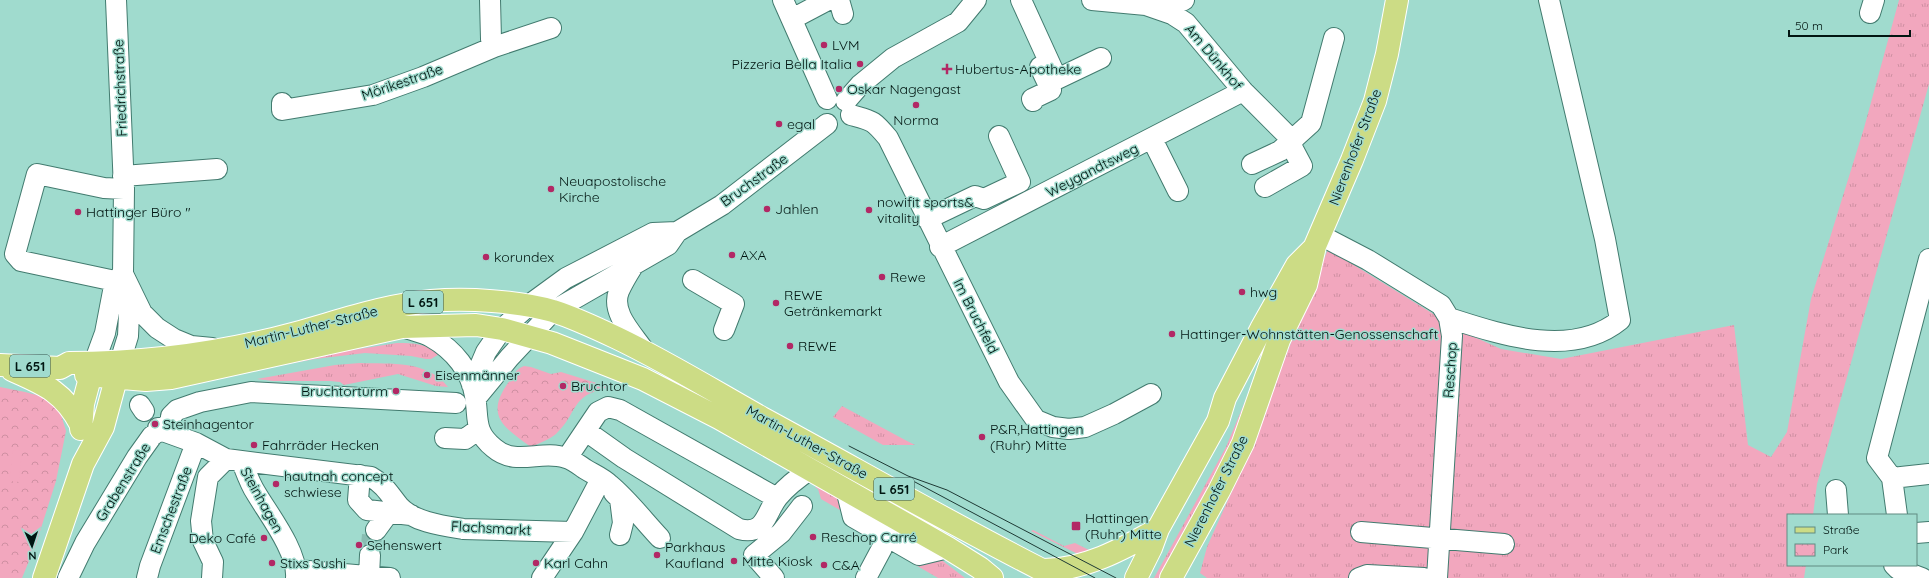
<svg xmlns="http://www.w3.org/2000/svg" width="1929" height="578" viewBox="0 0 1929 578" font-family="Quicksand,sans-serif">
  <defs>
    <pattern id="grass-tufts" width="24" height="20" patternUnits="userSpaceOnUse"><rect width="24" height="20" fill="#f2a7be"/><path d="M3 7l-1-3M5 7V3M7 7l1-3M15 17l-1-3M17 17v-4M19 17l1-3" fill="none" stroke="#ce8fa2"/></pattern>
    <pattern id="park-crowns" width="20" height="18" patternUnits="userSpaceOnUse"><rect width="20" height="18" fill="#f2a7be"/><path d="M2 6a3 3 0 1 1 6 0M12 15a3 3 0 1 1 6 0" fill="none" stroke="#ce8fa2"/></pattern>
  </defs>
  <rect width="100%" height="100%" fill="#a0dbce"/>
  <path fill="url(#grass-tufts)" d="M 1899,0 L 1929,0 L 1929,84 L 1817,484 L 1813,515 L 1788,515 L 1788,565 L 1806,565 L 1804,578 L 1207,578 L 1200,573 L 1207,547 L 1236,482 L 1328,249 L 1461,331 L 1501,349 L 1561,359 L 1734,325 L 1748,445 L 1771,457 L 1787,432 L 1811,299 L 1864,128 Z
    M 1285,306 L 1226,457 L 1161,578 L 1154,578 L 1226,447 Z
    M 397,343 C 414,343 426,344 441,353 L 431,359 L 426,359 L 411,356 L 365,353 L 315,359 L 277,366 L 277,362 Z
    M 360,363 C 391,364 427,360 448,387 L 436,386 L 398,374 L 344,385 L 340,382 L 330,381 L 273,381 L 257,379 L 335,365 Z
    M 842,406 L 907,441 L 915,445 L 883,445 L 833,417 Z
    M 815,487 L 820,487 L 838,495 L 845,513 L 821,499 L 818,489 Z
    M 1033,530 L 1064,546 L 1075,543 L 1093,552 L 1082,556 L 1031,531 Z
    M 939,558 L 965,578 L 938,578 L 914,564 L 918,561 Z"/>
  <path fill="url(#park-crowns)" d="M 524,366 L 531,367 L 551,374 L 561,372 L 606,386 L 606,388 C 570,396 578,413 556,434 C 549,440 539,443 531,447 C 507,429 485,418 506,386 C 511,379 515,369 524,366 Z
    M 0,387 L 25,392 L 48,398 L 60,411 L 66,431 L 56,481 L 36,544 L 22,578 L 0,578 Z"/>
  <path fill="#f2a7be" d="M 13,450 L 22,451 L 19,482 L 9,481 Z"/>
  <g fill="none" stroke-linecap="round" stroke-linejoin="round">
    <path stroke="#88bdb2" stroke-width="20" stroke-dasharray="20 10" stroke-linecap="butt" d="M 370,555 L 372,535 L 376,530"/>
    <defs>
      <path id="minor" d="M 116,0 L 124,189 L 123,274 L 142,313 L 157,328 L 174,339 L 191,346 L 212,348
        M 783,0 L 827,99
        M 839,0 L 843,14
        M 1021,0 L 1057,79 L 1101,58
        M 1092,0 L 1146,5 L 1172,14 L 1186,23 L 1243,91 L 1291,139 L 1293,149 L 1302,166 L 1265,187
        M 1161,10 L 1184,0
        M 1870,13 L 1874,0
        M 792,19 L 828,0
        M 494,47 L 551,28
        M 846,101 L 860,85 L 893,58 L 958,22 L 976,0
        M 1033,101 L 1032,99 L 1051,90 L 1040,67
        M 282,103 L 282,110 L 373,95 L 423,77 L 494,47 L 491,39 L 490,0
        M 851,115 C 873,121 873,120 888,138 L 1009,382 L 1036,420 L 1053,427 L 1069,429 L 1085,427 L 1114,414 L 1151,394
        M 1152,139 L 1178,191
        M 1252,164 L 1280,151 L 1311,123 L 1334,38
        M 123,176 L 217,169
        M 927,219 L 975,196 L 984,199 L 1020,182 L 999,136
        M 1320,235 L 1368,260 L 1441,305 L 1449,318 L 1452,336 L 1437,578
        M 940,247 L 1243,91
        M 633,266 C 628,274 623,282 619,291 C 610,313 634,335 645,352
        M 693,280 L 734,304 L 724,330
        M 115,281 L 21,261 L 15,254 L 37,174 L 104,188 L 124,189
        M 1449,318 C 1502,335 1572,359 1620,320 L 1605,239 L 1549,0
        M 406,328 C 414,331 424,333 431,337 C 454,350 471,371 475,396 C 479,418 473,431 494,448 C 516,467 542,449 566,458 C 573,460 579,465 585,469 C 593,474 603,478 610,485 C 628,500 644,521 660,538
        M 120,362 L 128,336 L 130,291
        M 94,363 L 105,333 L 115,281 L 123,274
        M 472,385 L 486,352 L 502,329 L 529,305 L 566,278 L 653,233 L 677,232
        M 476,398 L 509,358 L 553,311 L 668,245 L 677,232 L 722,205 L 827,124
        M 140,405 L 144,411
        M 158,428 L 160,430 L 196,443 L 226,459 L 371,477 C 384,484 390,495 399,506 C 413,522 444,526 463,529 L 573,532
        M 586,431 L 624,458 L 739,529 C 766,536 765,513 778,497 C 787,486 799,477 811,469
        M 445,438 L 465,439 L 479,429
        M 567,458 L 598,412 L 608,407 L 620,410 L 777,498
        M 242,462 C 246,472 250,484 256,493 C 269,515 298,552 296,578
        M 360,475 L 358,500 L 367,510 L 411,515
        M 1892,478 L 1877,458 L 1929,259
        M 846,489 L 853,517 L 919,555 L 948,548
        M 1836,490 L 1838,515
        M 614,493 L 620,499 L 623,523 L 620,535
        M 1897,515 L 1892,478 L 1929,474
        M 376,530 L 395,504
        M 1361,532 L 1504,544
        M 1916,533 L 1929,532
        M 1894,565 L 1898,569 L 1922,578
        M 297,570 L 390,578
        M 369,576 L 370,555
        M 68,578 L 85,543 L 137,457 L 152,436 L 171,422 L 171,416 L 177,410 L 200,402 L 251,392 L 456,403
        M 147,578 L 150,566 L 196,443
        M 212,578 L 213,562 L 203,541 L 201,521 L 208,477 L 226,459
        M 542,578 L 573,532 L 601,479
        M 774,578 L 754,555 L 781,533 L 802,506
        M 866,578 L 882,548
        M 1359,578 L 1367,575 L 1424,578"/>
      <path id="major" d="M 0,365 L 60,368 L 69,363 C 146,363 222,353 296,333 C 340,321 385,305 431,301 C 467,298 518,301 553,311 C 575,318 596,328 617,338 C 667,362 714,391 762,418 C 860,471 958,528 1058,578
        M 12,370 C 44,384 64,392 81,425
        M 86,375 L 146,380 L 171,378 L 402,327 L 476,325 L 502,329 L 552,343 L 643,379 L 719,418 L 948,548 L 980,568 L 992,578
        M 81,429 L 83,404 L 94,363
        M 1041,570 C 1083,571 1123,549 1158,529
        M 44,578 L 83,464 L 103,427 L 120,364
        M 1136,578 L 1151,548 L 1158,529 L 1218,421 L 1225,398 L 1261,329 L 1297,265 L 1312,250
        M 1171,578 L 1219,491 L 1243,443 L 1279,340 L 1306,285 L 1315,246 L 1352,160 L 1375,101 L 1387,54 L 1397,0"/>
    </defs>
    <use href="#minor" stroke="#427b6f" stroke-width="22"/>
    <use href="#major" stroke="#fff" stroke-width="24"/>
    <use href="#minor" stroke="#fff" stroke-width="20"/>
    <use href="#major" stroke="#ccdc85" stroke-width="22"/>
    <path stroke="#1e3a35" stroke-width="1" d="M 849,446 L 908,476 L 947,490 L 1116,578
      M 915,482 L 1095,578"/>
  </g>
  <g fill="#b22865" stroke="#a0dbce" stroke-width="1.5">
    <circle cx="824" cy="45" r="4"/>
    <circle cx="860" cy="64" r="4"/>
    <path d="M945 63h4v4h4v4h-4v4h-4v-4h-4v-4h4z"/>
    <circle cx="839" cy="89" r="4"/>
    <circle cx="916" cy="105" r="4"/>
    <circle cx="779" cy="124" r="4"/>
    <circle cx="551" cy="189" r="4"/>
    <circle cx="767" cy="209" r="4"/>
    <circle cx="869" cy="210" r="4"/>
    <circle cx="78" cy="212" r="4"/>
    <circle cx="732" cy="255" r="4"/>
    <circle cx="486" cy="257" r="4"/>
    <circle cx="882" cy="277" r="4"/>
    <circle cx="1242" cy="292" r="4"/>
    <circle cx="776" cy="303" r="4"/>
    <circle cx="1172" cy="334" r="4"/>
    <circle cx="790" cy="346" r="4"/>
    <circle cx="427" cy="375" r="4"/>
    <circle cx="563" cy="386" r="4"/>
    <circle cx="396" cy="391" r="4"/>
    <circle cx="155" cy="424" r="4"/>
    <circle cx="982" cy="437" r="4"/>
    <circle cx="254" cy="445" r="4"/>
    <circle cx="276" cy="484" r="4"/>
    <rect x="1071" y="521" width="10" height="10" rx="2"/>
    <circle cx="813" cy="537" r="4"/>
    <circle cx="264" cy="538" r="4"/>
    <circle cx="359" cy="545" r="4"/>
    <circle cx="657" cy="555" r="4"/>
    <circle cx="734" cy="561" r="4"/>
    <circle cx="272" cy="563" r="4"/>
    <circle cx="536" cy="563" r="4"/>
    <circle cx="824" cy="565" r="4"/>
  </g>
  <g text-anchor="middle" stroke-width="3" stroke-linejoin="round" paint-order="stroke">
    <g fill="#a0dbce" stroke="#30504a" stroke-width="1">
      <rect x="403" y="291" width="40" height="22" rx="3"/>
      <rect x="10" y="355" width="40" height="22" rx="3"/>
      <rect x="874" y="478" width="40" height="22" rx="3"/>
    </g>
    <g font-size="13" font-weight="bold" fill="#001511">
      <text x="423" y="307">L 651</text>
      <text x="30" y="371">L 651</text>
      <text x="894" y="494">L 651</text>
    </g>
    <g font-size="14" fill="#001511" stroke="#a0dbce" text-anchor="start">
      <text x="832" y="50">LVM</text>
      <text x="852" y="69" text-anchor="end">Pizzeria Bella Italia</text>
      <text x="955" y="74">Hubertus-Apotheke</text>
      <text x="847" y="94">Oskar Nagengast</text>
      <text x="916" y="125" text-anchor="middle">Norma</text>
      <text x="787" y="129">egal</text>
      <text x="559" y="186">Neuapostolische<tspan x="559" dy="16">Kirche</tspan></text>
      <text x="877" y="207">nowifit sports&amp;<tspan x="877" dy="16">vitality</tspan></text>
      <text x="775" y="214">Jahlen</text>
      <text x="86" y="217">Hattinger Büro "</text>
      <text x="740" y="260">AXA</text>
      <text x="494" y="262">korundex</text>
      <text x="890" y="282">Rewe</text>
      <text x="1250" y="297">hwg</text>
      <text x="784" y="300">REWE<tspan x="784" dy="16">Getränkemarkt</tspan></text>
      <text x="1180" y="339">Hattinger-Wohnstätten-Genossenschaft</text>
      <text x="798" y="351">REWE</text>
      <text x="435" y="380">Eisenmänner</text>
      <text x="571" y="391">Bruchtor</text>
      <text x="388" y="396" text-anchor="end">Bruchtorturm</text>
      <text x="163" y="429">Steinhagentor</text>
      <text x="990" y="434">P&amp;R,Hattingen<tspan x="990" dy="16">(Ruhr) Mitte</tspan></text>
      <text x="262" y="450">Fahrräder Hecken</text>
      <text x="284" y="481">hautnah concept<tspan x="284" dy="16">schwiese</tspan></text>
      <text x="1085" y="523">Hattingen<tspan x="1085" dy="16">(Ruhr) Mitte</tspan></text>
      <text x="821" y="542">Reschop Carré</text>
      <text x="256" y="543" text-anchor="end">Deko Café</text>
      <text x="367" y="550">Sehenswert</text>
      <text x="665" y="552">Parkhaus<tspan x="665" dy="16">Kaufland</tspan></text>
      <text x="742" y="566">Mitte Kiosk</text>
      <text x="280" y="568">Stixs Sushi</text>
      <text x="544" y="568">Karl Cahn</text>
      <text x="832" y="570">C&amp;A</text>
    </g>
    <g font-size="14" fill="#001511" stroke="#a0dbce">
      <text transform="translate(1214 57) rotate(50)" y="5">Am Dünkhof</text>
      <text transform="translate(402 82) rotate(-19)" y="5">Mörikestraße</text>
      <text transform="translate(120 88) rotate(-92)" y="5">Friedrichstraße</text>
      <text transform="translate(1355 147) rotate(-69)" y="5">Nierenhofer Straße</text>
      <text transform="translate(1092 170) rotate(-27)" y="5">Weygandtsweg</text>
      <text transform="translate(754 180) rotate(-36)" y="5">Bruchstraße</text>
      <text transform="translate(976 316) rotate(63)" y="5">Im Bruchfeld</text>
      <text transform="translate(311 327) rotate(-14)" y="5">Martin-Luther-Straße</text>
      <text transform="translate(1450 370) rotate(-86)" y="5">Reschop</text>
      <text transform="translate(807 442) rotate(29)" y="5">Martin-Luther-Straße</text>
      <text transform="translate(123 482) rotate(-58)" y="5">Grabenstraße</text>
      <text transform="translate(1216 491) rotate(-63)" y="5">Nierenhofer Straße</text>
      <text transform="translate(262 500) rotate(61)" y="5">Steinhagen</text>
      <text transform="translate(171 510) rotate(-69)" y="5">Emschestraße</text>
      <text transform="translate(491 528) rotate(3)" y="5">Flachsmarkt</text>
    </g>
  </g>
  <rect x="1787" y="514" width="130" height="52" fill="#a0dbce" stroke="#608c82"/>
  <rect x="1795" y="527" width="20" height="6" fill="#ccdc85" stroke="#608c82"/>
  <text x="1823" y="534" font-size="12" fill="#001511">Straße</text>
  <rect x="1795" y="544" width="20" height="12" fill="url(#park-crowns)" stroke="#608c82"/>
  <text x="1823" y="554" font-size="12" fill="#001511">Park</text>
  <g transform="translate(32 546) rotate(177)" stroke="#a0dbce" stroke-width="3" paint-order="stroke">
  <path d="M0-3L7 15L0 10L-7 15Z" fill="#001511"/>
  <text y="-6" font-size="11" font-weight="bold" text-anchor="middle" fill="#001511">N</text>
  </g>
  <path d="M1789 30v6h121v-6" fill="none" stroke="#001511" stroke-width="2"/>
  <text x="1795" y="30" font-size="12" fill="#001511" stroke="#a0dbce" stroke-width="3" paint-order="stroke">50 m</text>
</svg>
